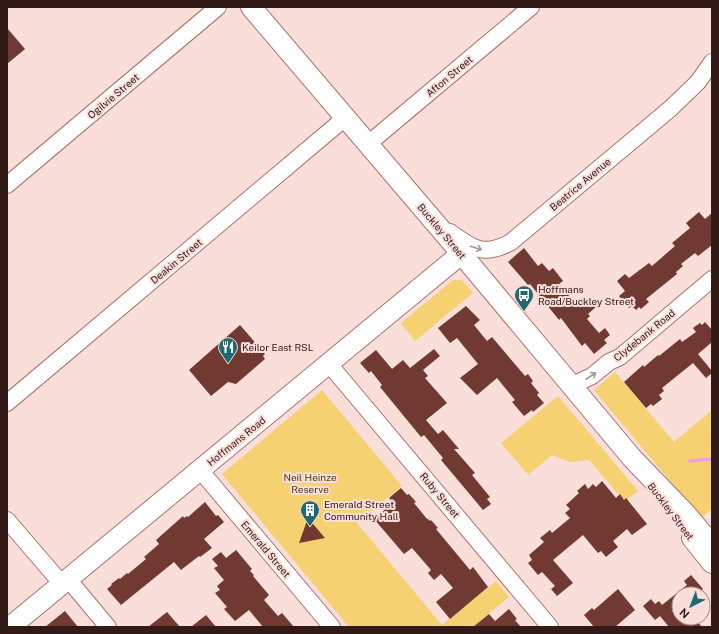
<svg xmlns="http://www.w3.org/2000/svg" width="719" height="634" viewBox="0 0 719 634" font-family="'Public Sans',sans-serif">
  <rect width="100%" height="100%" fill="#fadeda"/>
  <path fill="#f6d171" d="M 453,280 L 462,280 L 473,293 L 415,341 L 401,323 Z
    M 615,372 L 674,442 L 712,410 L 712,509 L 701,518 L 594,390 Z
    M 322,390 L 402,486 L 357,523 L 442,625 L 496,581 L 509,597 L 473,627 L 349,627 L 222,474 Z
    M 558,396 L 638,491 L 627,500 L 626,498 L 624,500 L 620,495 L 619,495 L 589,460 L 570,462 L 552,455 L 528,475 L 501,443 Z"/>
  <g fill="none" stroke-linecap="round" stroke-linejoin="round">
    <path stroke="#ec9fe7" stroke-width="3.5" d="M 690,461 L 712,459"/>
  </g>
  <path fill="#703932" d="M 7,28 L 25,49 L 7,64 Z
    M 699,212 L 705,219 L 712,213 L 712,245 L 698,256 L 695,253 L 681,264 L 683,266 L 676,272 L 677,274 L 646,299 L 649,302 L 641,309 L 639,307 L 636,310 L 632,306 L 629,308 L 619,296 L 625,291 L 617,281 L 625,274 L 629,278 L 649,263 L 652,266 L 675,246 L 672,243 L 690,228 L 686,223 Z
    M 524,248 L 538,266 L 542,263 L 549,271 L 553,268 L 563,281 L 559,284 L 575,303 L 582,298 L 585,302 L 590,298 L 597,306 L 588,314 L 590,316 L 587,319 L 599,333 L 605,328 L 610,335 L 604,340 L 607,343 L 594,354 L 585,343 L 582,346 L 561,318 L 559,320 L 530,284 L 528,285 L 508,262 Z
    M 466,306 L 480,320 L 474,325 L 487,341 L 492,337 L 525,376 L 528,374 L 533,381 L 531,383 L 539,393 L 537,395 L 544,403 L 533,412 L 532,410 L 524,416 L 512,402 L 515,400 L 497,378 L 477,395 L 460,378 L 478,364 L 457,338 L 450,343 L 438,328 Z
    M 705,322 L 712,330 L 712,342 L 698,354 L 712,371 L 712,373 L 706,378 L 693,363 L 662,388 L 664,391 L 659,395 L 662,399 L 653,406 L 651,404 L 646,408 L 624,382 L 643,365 L 644,367 L 658,355 L 659,356 L 680,339 L 682,342 L 696,332 L 693,328 L 700,323 L 702,325 Z
    M 240,325 L 265,354 L 263,356 L 265,359 L 236,384 L 228,382 L 211,396 L 189,370 Z
    M 434,349 L 440,356 L 423,370 L 428,376 L 425,378 L 447,403 L 426,420 L 438,434 L 443,430 L 459,449 L 454,449 L 475,473 L 472,475 L 490,497 L 487,499 L 491,504 L 483,510 L 441,460 L 443,458 L 424,435 L 421,437 L 380,387 L 382,385 L 371,371 L 369,373 L 360,363 L 376,350 L 392,369 L 403,360 L 410,368 Z
    M 602,481 L 616,498 L 620,494 L 624,500 L 626,498 L 647,524 L 632,535 L 627,529 L 613,541 L 618,547 L 606,557 L 601,551 L 598,553 L 583,535 L 553,560 L 573,583 L 557,596 L 551,589 L 555,586 L 542,572 L 538,575 L 528,563 L 532,560 L 529,555 L 544,542 L 540,538 L 550,530 L 552,533 L 570,518 L 565,513 L 570,509 L 566,505 L 579,493 L 577,491 L 585,484 L 588,489 L 593,484 L 596,487 Z
    M 401,488 L 407,495 L 409,494 L 416,502 L 414,503 L 427,519 L 428,519 L 430,521 L 431,520 L 438,528 L 436,529 L 470,570 L 473,567 L 488,587 L 450,619 L 436,602 L 453,588 L 441,574 L 434,580 L 428,573 L 431,570 L 412,548 L 404,554 L 374,519 L 389,506 L 387,503 L 391,500 L 389,498 Z
    M 205,502 L 216,516 L 218,515 L 224,522 L 204,539 L 212,548 L 200,557 L 199,556 L 181,570 L 174,562 L 121,605 L 107,589 L 112,585 L 111,584 L 119,578 L 120,579 L 127,573 L 128,574 L 146,559 L 144,557 L 159,544 L 156,540 L 183,516 L 184,518 L 187,516 L 188,517 Z
    M 308,518 L 325,538 L 299,543 Z
    M 236,550 L 252,569 L 250,571 L 254,575 L 253,576 L 269,595 L 264,600 L 278,616 L 282,613 L 294,627 L 263,627 L 249,610 L 235,621 L 224,609 L 227,607 L 215,593 L 220,590 L 217,586 L 224,580 L 214,568 L 218,566 L 212,559 L 221,552 L 226,558 Z
    M 691,575 L 703,589 L 697,594 L 679,594 L 679,618 L 694,618 L 702,627 L 669,627 L 660,616 L 655,620 L 643,606 L 651,599 L 655,604 L 659,601 L 662,605 L 687,585 L 684,581 Z
    M 618,589 L 635,610 L 615,627 L 594,627 L 584,615 L 592,608 L 594,610 Z
    M 509,609 L 517,619 L 515,620 L 521,627 L 473,627 L 489,614 L 495,621 Z
    M 65,611 L 78,627 L 45,627 Z
    M 167,612 L 180,627 L 148,627 Z
    M 206,615 L 216,627 L 191,627 Z"/>
  <g fill="none" stroke-linecap="round" stroke-linejoin="round">
    <defs>
      <path id="minor" d="M 368,144 L 531,7
        M 7,185 L 218,7
        M 450,232 C 473,249 484,257 511,242 L 670,109 L 698,82 L 712,62
        M 329,364 L 550,627
        M 571,386 L 592,376 L 609,362 L 620,357 L 712,279
        M 7,403 L 345,118
        M 200,470 L 332,627
        M 7,520 L 62,584
        M 68,579 L 108,627"/>
      <path id="major" d="M 251,7 L 449,239 L 632,458 L 686,514 L 712,545
        M 692,538 L 712,563
        M 10,627 L 461,254"/>
    </defs>
    <use href="#minor" stroke="#af7269" stroke-width="18"/>
    <use href="#major" stroke="#af7269" stroke-width="22"/>
    <use href="#minor" stroke="#fff" stroke-width="16"/>
    <use href="#major" stroke="#fff" stroke-width="20"/>
  </g>
  <defs><path id="oneway-shaft" d="M-6 0H5M1.5-3L5.5 0L1.5 3" fill="none" stroke-width="1.6" stroke-linecap="round" stroke-linejoin="round"/></defs>
  <g stroke="#a39897">
    <use href="#oneway-shaft" transform="translate(476 248) rotate(17)"/>
    <use href="#oneway-shaft" transform="translate(591 376) rotate(-33)"/>
  </g>
  <defs>
    <symbol id="bus-pin" viewBox="-11 -11 22 30"><path d="M0 17L-7.5 6A9.5 9.5 0 1 1 7.5 6Z" fill="#1f6973" stroke="#fadeda"/><path d="M-5-6H5V4H4V6H2V4H-2V6H-4V4H-5ZM-3.5-4V0h7V-4ZM-3.5 1.2v1.5H-2V1.2ZM2 1.2v1.5H3.5V1.2Z" fill="#fff"/></symbol>
    <symbol id="restaurant-pin" viewBox="-11 -11 22 30"><path d="M0 17L-7.5 6A9.5 9.5 0 1 1 7.5 6Z" fill="#1f6973" stroke="#fadeda"/><path d="M-5-6h1v4h1v-4h1v4h1v-4h1v5L-1.5 .5V6h-2V.5L-5-1ZM5-6V6H3V1.5H1.5Q1.5-4 5-6Z" fill="#fff"/></symbol>
    <symbol id="building-pin" viewBox="-11 -11 22 30"><path d="M0 17L-7.5 6A9.5 9.5 0 1 1 7.5 6Z" fill="#1f6973" stroke="#fadeda"/><path d="M-4-6H4V6H1V3H-1V6H-4ZM-2.5-4.3h1.7v1.8h-1.7ZM.8-4.3h1.7v1.8H.8ZM-2.5-1h1.7V.8h-1.7ZM.8-1h1.7V.8H.8Z" fill="#fff"/></symbol>
  </defs>
  <g fill-rule="evenodd">
    <use href="#bus-pin" x="513" y="284" width="22" height="30"/>
    <use href="#restaurant-pin" x="217" y="336" width="22" height="30"/>
    <use href="#building-pin" x="299" y="499" width="22" height="30"/>
  </g>
  <g text-anchor="middle" stroke-width="4" stroke-linejoin="round" paint-order="stroke">
    <g font-size="10" fill="#321a17" stroke="#fadeda">
      <text transform="translate(449 76) rotate(-40)" y="4">Afton Street</text>
      <text transform="translate(113 96) rotate(-40)" y="4">Ogilvie Street</text>
      <text transform="translate(580 184) rotate(-40)" y="4">Beatrice Avenue</text>
      <text transform="translate(442 231) rotate(50)" y="4">Buckley Street</text>
      <text transform="translate(176 261) rotate(-40)" y="4">Deakin Street</text>
      <text transform="translate(644 335) rotate(-39)" y="4">Clydebank Road</text>
      <text transform="translate(236 441) rotate(-39)" y="4">Hoffmans Road</text>
      <text transform="translate(440 495) rotate(50)" y="4">Ruby Street</text>
      <text transform="translate(671 511) rotate(53)" y="4">Buckley Street</text>
      <text transform="translate(266 549) rotate(50)" y="4">Emerald Street</text>
    </g>
    <g font-size="10" fill="#321a17" stroke="#fadeda" text-anchor="start">
      <text x="538" y="293">Hoffmans<tspan x="538" dy="12">Road/Buckley Street</tspan></text>
      <text x="242" y="351">Keilor East RSL</text>
      <text x="324" y="508">Emerald Street<tspan x="324" dy="12">Community Hall</tspan></text>
    </g>
    <g font-size="10" fill="#493a0d" stroke="#fadeda">
      <text x="310" y="481">Neil Heinze<tspan x="310" dy="12">Reserve</tspan></text>
    </g>
  </g>
  <rect width="719" height="634" fill="none" stroke="#321a17" stroke-width="16"/>
  <g transform="translate(691 606) rotate(222)"><circle r="19" fill="#fadeda" stroke="#aa908c"/>
  <path d="M0-3L7 15L0 10L-7 15Z" fill="#1f6973"/>
  <text y="-6" font-size="11" font-weight="bold" text-anchor="middle" fill="#321a17">N</text>
  </g>
</svg>
